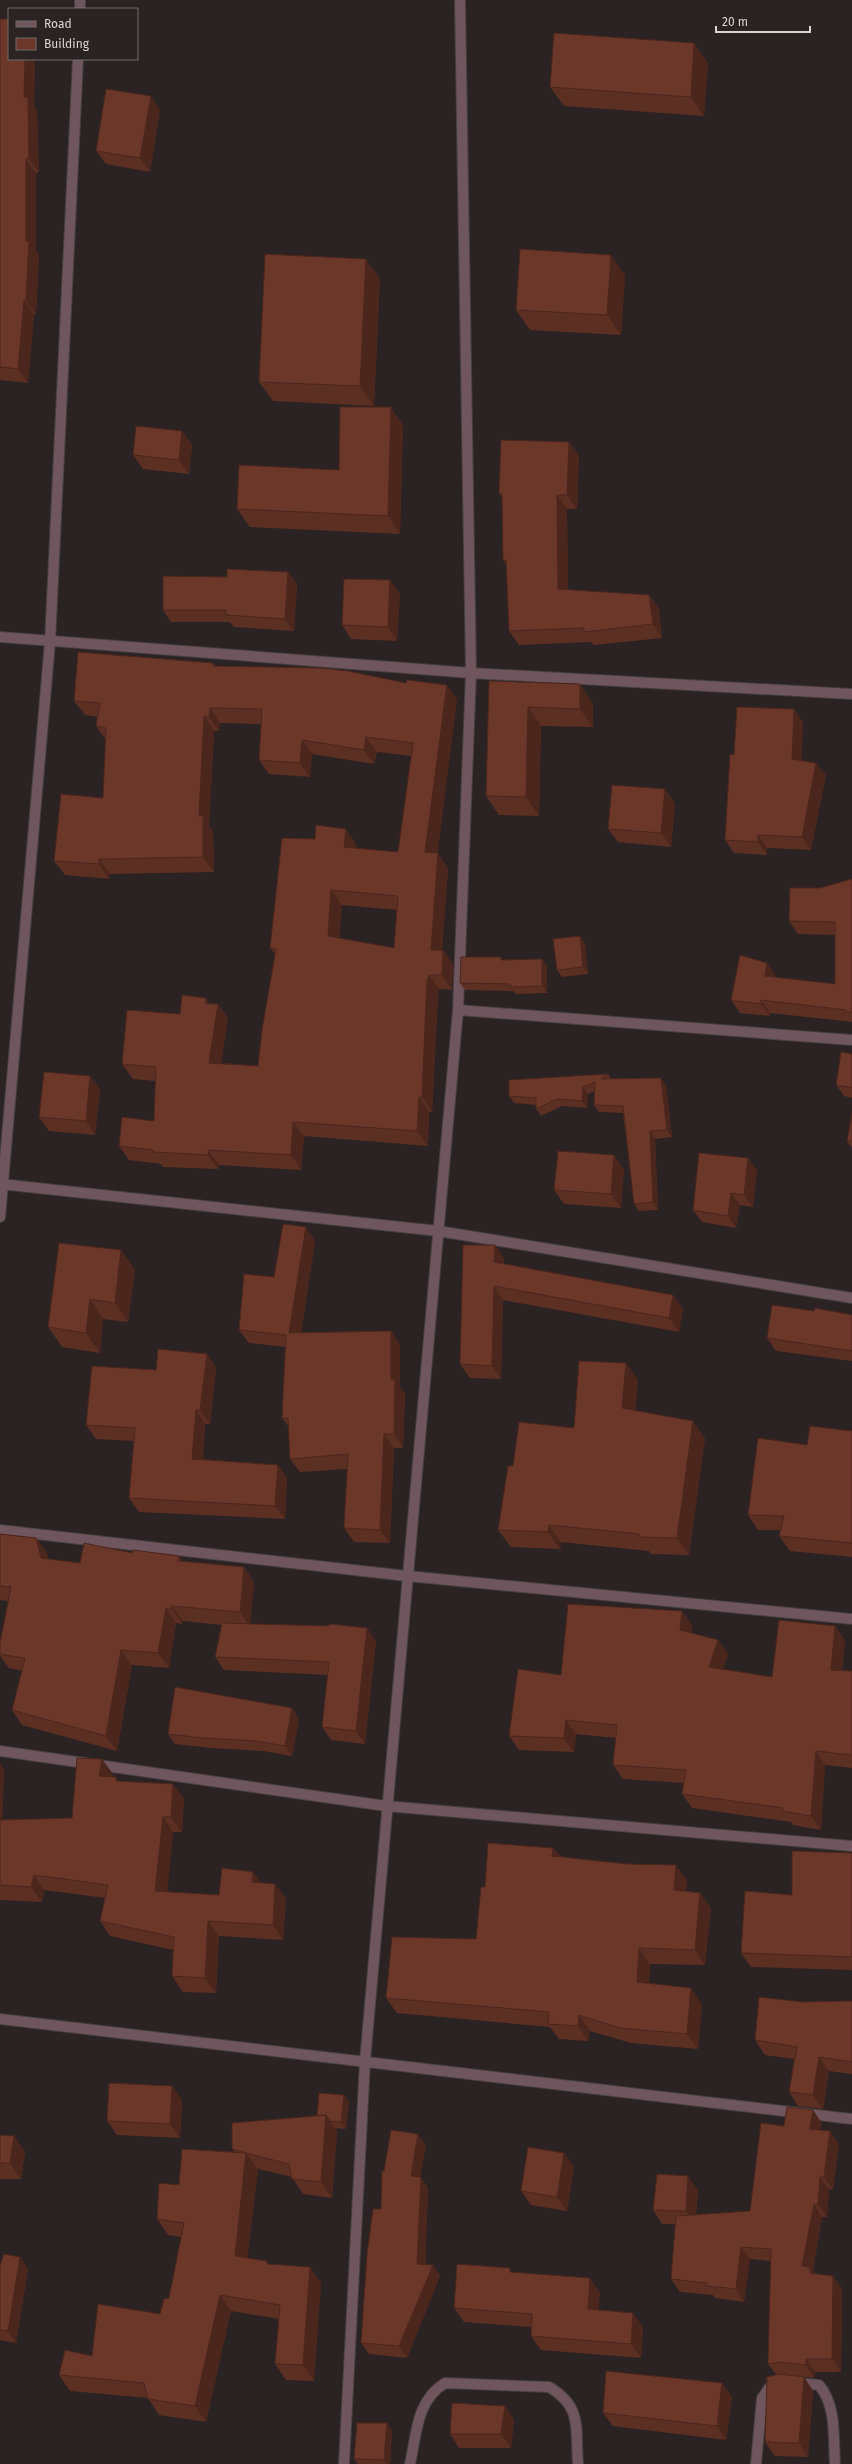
<svg xmlns="http://www.w3.org/2000/svg" width="852" height="2464" viewBox="0 0 852 2464" font-family="'Fira Sans',sans-serif">
  <rect width="100%" height="100%" fill="#2a2223"/>
  <g fill="none" stroke-linecap="round" stroke-linejoin="round">
    <defs>
      <path id="minor" d="M 80,9 L 80,0
        M 0,637 L 471,673 L 852,694
        M 458,1010 L 852,1040
        M 0,1184 L 438,1231 L 852,1298
        M 0,1217 L 50,642 L 78,59
        M 0,1530 L 407,1576 L 852,1619
        M 0,1751 L 386,1806 L 852,1846
        M 0,2019 L 852,2119
        M 796,2383 L 819,2385 C 837,2406 833,2438 835,2464
        M 344,2464 L 365,2061 L 458,1010 L 471,673 L 460,0
        M 410,2464 C 417,2433 416,2401 445,2383 L 549,2387 C 583,2407 575,2428 578,2464
        M 756,2464 L 762,2398 L 769,2388 L 776,2383"/>
    </defs>
    <use href="#minor" stroke="#463f3f" stroke-width="12"/>
    <use href="#minor" stroke="#6f565e" stroke-width="10"/>
  </g>
  <path fill="#5c2f23" fill-rule="evenodd" d="M 0,19 L 35,59 L 34,106 L 37,111 L 39,172 L 36,173 L 36,251 L 39,255 L 36,314 L 34,314 L 28,383 L 0,380 Z
    M 694,43 L 708,63 L 704,116 L 564,106 L 550,87 Z
    M 160,110 L 150,172 L 106,164 L 96,151 Z
    M 625,275 L 621,335 L 530,330 L 516,310 Z
    M 380,278 L 374,406 L 273,401 L 259,382 Z
    M 403,425 L 400,534 L 250,527 L 237,509 L 339,470 Z
    M 182,431 L 192,445 L 189,474 L 143,469 L 133,455 Z
    M 569,442 L 579,456 L 577,509 L 567,509 L 568,590 L 649,595 L 659,609 L 662,638 L 594,645 L 591,642 L 519,645 L 509,631 L 507,565 L 503,560 L 502,498 L 499,493 Z
    M 288,572 L 297,584 L 294,631 L 234,627 L 230,622 L 171,622 L 163,610 L 227,577 Z
    M 400,594 L 397,641 L 351,639 L 342,625 Z
    M 213,663 L 216,666 L 457,699 L 437,853 L 448,868 L 442,950 L 443,950 L 453,964 L 452,990 L 439,989 L 438,996 L 432,1112 L 429,1112 L 428,1146 L 304,1136 L 301,1170 L 219,1165 L 218,1169 L 163,1167 L 161,1164 L 129,1160 L 119,1146 L 154,1121 L 155,1081 L 133,1079 L 122,1064 L 180,1014 L 206,998 L 210,1004 L 218,1004 L 228,1019 L 221,1063 L 258,1066 L 275,954 L 270,948 L 356,844 L 356,848 L 398,852 L 411,756 L 377,752 L 374,764 L 312,754 L 310,777 L 269,774 L 259,760 L 261,724 L 220,723 L 219,731 L 214,731 L 209,826 L 213,831 L 214,872 L 110,874 L 109,879 L 65,875 L 54,861 L 103,798 L 106,740 L 96,726 L 98,717 L 85,715 L 74,701 ZM 342,905 L 397,910 L 394,948 L 339,938 Z
    M 489,681 L 593,703 L 593,727 L 541,726 L 539,816 L 499,815 L 486,796 Z
    M 794,709 L 803,722 L 801,760 L 826,775 L 811,850 L 767,848 L 767,855 L 734,853 L 725,840 L 734,755 Z
    M 675,803 L 671,847 L 618,842 L 608,829 Z
    M 852,879 L 852,1022 L 770,1013 L 770,1016 L 740,1013 L 731,1000 L 776,976 L 776,978 L 835,984 L 835,935 L 798,934 L 789,921 L 820,888 Z
    M 585,943 L 588,974 L 562,977 L 557,970 Z
    M 542,959 L 547,966 L 547,993 L 516,994 L 513,991 L 465,990 L 460,983 L 504,960 Z
    M 852,1054 L 852,1098 L 844,1096 L 836,1085 Z
    M 608,1074 L 611,1079 L 661,1078 L 666,1085 L 672,1137 L 655,1139 L 658,1210 L 639,1211 L 634,1204 L 623,1113 L 599,1112 L 594,1105 L 595,1091 L 588,1094 L 587,1108 L 562,1106 L 541,1116 L 536,1109 L 536,1105 L 514,1103 L 509,1096 Z
    M 90,1076 L 100,1090 L 95,1135 L 49,1131 L 39,1117 Z
    M 847,1141 L 852,1141 L 852,1148 Z
    M 624,1169 L 621,1208 L 564,1204 L 554,1190 Z
    M 757,1170 L 753,1207 L 740,1205 L 736,1228 L 702,1222 L 693,1210 Z
    M 315,1241 L 301,1333 L 391,1331 L 400,1345 L 400,1387 L 405,1393 L 403,1448 L 394,1448 L 390,1543 L 354,1542 L 344,1528 L 347,1469 L 300,1472 L 290,1459 L 288,1426 L 282,1418 L 285,1347 L 249,1343 L 239,1330 Z
    M 495,1245 L 504,1259 L 504,1264 L 673,1295 L 683,1309 L 679,1332 L 503,1300 L 501,1379 L 470,1378 L 460,1364 Z
    M 121,1250 L 135,1270 L 128,1322 L 103,1319 L 100,1353 L 62,1347 L 48,1327 Z
    M 814,1311 L 852,1315 L 852,1361 L 776,1351 L 767,1338 Z
    M 207,1354 L 216,1368 L 210,1424 L 205,1424 L 203,1459 L 278,1465 L 287,1478 L 285,1519 L 139,1512 L 129,1498 L 134,1441 L 96,1439 L 86,1425 L 156,1370 Z
    M 626,1363 L 638,1380 L 635,1411 L 705,1438 L 689,1555 L 651,1554 L 649,1551 L 561,1542 L 560,1549 L 511,1547 L 498,1530 L 513,1466 L 574,1428 Z
    M 852,1431 L 852,1557 L 790,1551 L 779,1536 L 780,1530 L 758,1530 L 748,1515 L 807,1445 Z
    M 0,1534 L 36,1538 L 47,1553 L 48,1559 L 80,1563 L 132,1553 L 179,1556 L 182,1561 L 244,1567 L 254,1582 L 250,1624 L 367,1628 L 376,1641 L 365,1744 L 331,1740 L 322,1727 L 328,1675 L 224,1670 L 215,1657 L 222,1625 L 183,1621 L 182,1624 L 176,1623 L 169,1668 L 132,1665 L 117,1751 L 22,1725 L 12,1710 L 22,1671 L 9,1668 L 0,1656 L 0,1643 L 8,1601 L 0,1600 Z
    M 692,1625 L 691,1633 L 718,1640 L 728,1654 L 723,1669 L 772,1677 L 835,1626 L 845,1640 L 842,1671 L 852,1671 L 852,1768 L 825,1765 L 821,1830 L 793,1825 L 791,1822 L 692,1808 L 682,1794 L 683,1783 L 623,1779 L 613,1765 L 616,1738 L 576,1734 L 574,1752 L 519,1750 L 509,1736 L 561,1675 Z
    M 292,1708 L 299,1719 L 292,1756 L 263,1751 L 211,1748 L 175,1744 L 168,1734 Z
    M 0,1764 L 4,1771 L 2,1820 L 72,1818 L 113,1774 L 112,1777 L 119,1781 L 184,1799 L 182,1832 L 173,1832 L 167,1892 L 219,1895 L 253,1872 L 261,1883 L 275,1884 L 286,1899 L 283,1940 L 219,1936 L 216,1993 L 183,1992 L 172,1976 L 173,1950 L 110,1936 L 100,1921 L 105,1898 L 44,1890 L 42,1902 L 0,1900 Z
    M 553,1848 L 560,1856 L 687,1880 L 686,1891 L 700,1893 L 711,1908 L 705,1965 L 650,1964 L 649,1984 L 702,2004 L 698,2049 L 631,2043 L 590,2031 L 588,2041 L 559,2039 L 550,2027 L 397,2013 L 386,1998 L 476,1939 L 485,1887 Z
    M 852,1853 L 852,1970 L 751,1967 L 741,1953 L 792,1895 Z
    M 852,2001 L 852,2074 L 829,2071 L 823,2109 L 798,2106 L 789,2092 L 794,2059 L 765,2055 L 755,2040 L 803,2002 Z
    M 172,2086 L 182,2100 L 180,2138 L 117,2135 L 107,2121 Z
    M 344,2095 L 349,2102 L 346,2129 L 335,2128 L 337,2131 L 332,2198 L 303,2194 L 292,2177 L 258,2169 L 247,2258 L 269,2264 L 310,2267 L 321,2283 L 314,2381 L 286,2380 L 275,2364 L 279,2319 L 231,2311 L 206,2422 L 159,2415 L 148,2398 L 70,2391 L 59,2375 L 92,2356 L 160,2314 L 169,2298 L 181,2237 L 168,2235 L 157,2219 L 179,2185 L 234,2152 L 232,2149 L 317,2116 Z
    M 813,2110 L 821,2122 L 820,2130 L 830,2131 L 839,2144 L 833,2190 L 829,2189 L 827,2217 L 822,2217 L 813,2270 L 815,2273 L 842,2288 L 841,2372 L 815,2372 L 814,2378 L 787,2375 L 804,2377 L 813,2391 L 808,2457 L 775,2456 L 765,2442 L 776,2374 L 768,2364 L 771,2261 L 750,2259 L 744,2302 L 715,2298 L 713,2295 L 680,2292 L 671,2279 L 675,2224 L 662,2224 L 653,2210 L 698,2190 L 696,2215 L 750,2211 L 784,2126 Z
    M 0,2135 L 14,2136 L 25,2152 L 21,2179 L 0,2179 Z
    M 426,2145 L 420,2177 L 428,2188 L 425,2265 L 433,2265 L 440,2276 L 407,2358 L 369,2354 L 361,2343 L 381,2209 L 384,2171 Z
    M 564,2153 L 574,2167 L 567,2211 L 531,2205 L 521,2191 Z
    M 20,2257 L 28,2269 L 16,2343 L 0,2340 L 0,2266 Z
    M 513,2272 L 600,2292 L 598,2310 L 643,2327 L 641,2358 L 541,2350 L 531,2336 L 532,2327 L 464,2322 L 454,2308 Z
    M 722,2383 L 732,2397 L 726,2440 L 613,2426 L 603,2413 Z
    M 505,2406 L 514,2420 L 511,2448 L 459,2448 L 450,2434 Z
    M 392,2430 L 390,2464 L 358,2464 L 354,2459 Z"/>
  <path fill="#4b261d" d="M 694,43 L 708,63 L 704,116 L 691,97 Z
    M 25,59 L 35,59 L 34,106 L 37,111 L 39,172 L 29,159 L 24,97 Z
    M 151,96 L 160,110 L 150,172 L 140,158 Z
    M 26,159 L 36,173 L 36,251 L 39,255 L 36,314 L 26,301 Z
    M 611,255 L 625,275 L 621,335 L 607,315 Z
    M 366,259 L 380,278 L 374,406 L 360,386 Z
    M 24,300 L 34,314 L 28,383 L 18,369 Z
    M 391,407 L 403,425 L 400,534 L 388,516 Z
    M 182,431 L 192,445 L 189,474 L 179,460 Z
    M 569,442 L 579,456 L 577,509 L 567,495 Z
    M 557,495 L 567,509 L 568,603 L 558,589 Z
    M 288,572 L 297,584 L 294,631 L 285,619 Z
    M 390,580 L 400,594 L 397,641 L 388,627 Z
    M 649,595 L 659,609 L 662,638 L 653,624 Z
    M 580,684 L 593,703 L 593,727 L 580,709 Z
    M 447,685 L 457,699 L 436,867 L 425,852 Z
    M 528,707 L 541,726 L 539,816 L 526,797 Z
    M 210,708 L 220,723 L 219,731 L 209,717 Z
    M 794,709 L 803,722 L 801,772 L 792,759 Z
    M 204,716 L 214,731 L 209,826 L 213,831 L 214,872 L 203,857 L 199,816 Z
    M 366,737 L 377,752 L 374,764 L 364,750 Z
    M 302,740 L 312,754 L 310,777 L 300,763 Z
    M 816,763 L 826,775 L 811,850 L 802,837 Z
    M 665,789 L 675,803 L 671,847 L 661,833 Z
    M 346,829 L 356,844 L 354,862 L 344,847 Z
    M 758,835 L 767,848 L 767,855 L 758,842 Z
    M 438,853 L 448,868 L 441,964 L 431,950 Z
    M 99,859 L 110,874 L 109,879 L 99,864 Z
    M 331,890 L 342,905 L 338,951 L 328,936 Z
    M 580,936 L 585,943 L 588,974 L 583,967 Z
    M 443,950 L 453,964 L 452,990 L 442,975 Z
    M 542,959 L 547,966 L 547,993 L 542,986 Z
    M 767,963 L 776,976 L 774,989 L 765,976 Z
    M 429,975 L 439,989 L 438,996 L 432,1112 L 422,1097 L 427,981 Z
    M 206,998 L 216,1013 L 218,1004 L 228,1019 L 219,1077 L 209,1063 Z
    M 761,1000 L 770,1013 L 770,1016 L 761,1004 Z
    M 90,1076 L 100,1090 L 95,1135 L 86,1121 Z
    M 661,1078 L 666,1085 L 672,1137 L 667,1130 Z
    M 583,1087 L 588,1094 L 587,1108 L 582,1101 Z
    M 419,1097 L 429,1112 L 428,1146 L 417,1131 Z
    M 293,1122 L 304,1136 L 301,1170 L 291,1155 Z
    M 650,1131 L 655,1139 L 658,1210 L 653,1202 Z
    M 208,1150 L 219,1165 L 218,1169 L 208,1155 Z
    M 614,1155 L 624,1169 L 621,1208 L 611,1194 Z
    M 748,1158 L 757,1170 L 753,1207 L 744,1195 Z
    M 731,1193 L 740,1205 L 736,1228 L 728,1216 Z
    M 306,1227 L 315,1241 L 299,1346 L 289,1333 Z
    M 495,1245 L 504,1259 L 504,1276 L 494,1262 Z
    M 121,1250 L 135,1270 L 128,1322 L 115,1303 Z
    M 494,1286 L 503,1300 L 501,1379 L 492,1366 Z
    M 673,1295 L 683,1309 L 679,1332 L 669,1318 Z
    M 90,1299 L 103,1319 L 100,1353 L 86,1333 Z
    M 391,1331 L 400,1345 L 400,1387 L 405,1393 L 403,1448 L 394,1434 L 391,1379 Z
    M 207,1354 L 216,1368 L 210,1424 L 200,1410 Z
    M 626,1363 L 638,1380 L 634,1426 L 622,1408 Z
    M 196,1410 L 205,1424 L 202,1472 L 192,1459 Z
    M 693,1421 L 705,1438 L 689,1555 L 677,1538 Z
    M 384,1434 L 394,1448 L 390,1543 L 380,1530 Z
    M 278,1465 L 287,1478 L 285,1519 L 275,1506 Z
    M 549,1525 L 561,1542 L 560,1549 L 548,1532 Z
    M 36,1538 L 47,1553 L 51,1573 L 41,1558 Z
    M 179,1556 L 189,1571 L 178,1561 Z
    M 244,1567 L 254,1582 L 250,1627 L 240,1612 Z
    M 172,1606 L 183,1621 L 182,1624 L 172,1609 Z
    M 166,1608 L 176,1623 L 169,1668 L 158,1653 Z
    M 682,1611 L 692,1625 L 690,1644 L 680,1630 Z
    M 835,1626 L 845,1640 L 841,1684 L 831,1670 Z
    M 367,1628 L 376,1641 L 365,1744 L 356,1731 Z
    M 718,1640 L 728,1654 L 719,1681 L 709,1667 Z
    M 121,1650 L 132,1665 L 117,1751 L 106,1736 Z
    M 292,1708 L 299,1719 L 292,1756 L 285,1746 Z
    M 566,1720 L 576,1734 L 574,1752 L 564,1738 Z
    M 816,1751 L 825,1765 L 821,1830 L 811,1816 Z
    M 102,1759 L 113,1774 L 110,1791 L 99,1776 Z
    M 0,1764 L 4,1771 L 2,1835 L 0,1833 Z
    M 173,1784 L 184,1799 L 182,1832 L 171,1817 Z
    M 163,1817 L 173,1832 L 166,1907 L 155,1891 Z
    M 553,1848 L 564,1863 L 552,1856 Z
    M 676,1865 L 687,1880 L 685,1905 L 674,1890 Z
    M 253,1872 L 264,1888 L 252,1882 Z
    M 34,1875 L 44,1890 L 42,1902 L 31,1887 Z
    M 275,1884 L 286,1899 L 283,1940 L 273,1925 Z
    M 700,1893 L 711,1908 L 705,1965 L 695,1950 Z
    M 208,1921 L 219,1936 L 216,1993 L 205,1978 Z
    M 639,1948 L 650,1964 L 648,1998 L 637,1982 Z
    M 691,1988 L 702,2004 L 698,2049 L 687,2034 Z
    M 579,2015 L 590,2031 L 588,2041 L 578,2026 Z
    M 819,2057 L 829,2071 L 823,2109 L 813,2095 Z
    M 172,2086 L 182,2100 L 180,2138 L 170,2124 Z
    M 344,2095 L 349,2102 L 346,2129 L 341,2122 Z
    M 813,2110 L 821,2122 L 818,2141 L 810,2129 Z
    M 326,2115 L 337,2131 L 332,2198 L 321,2182 Z
    M 830,2131 L 839,2144 L 833,2190 L 824,2177 Z
    M 418,2134 L 426,2145 L 418,2187 L 411,2176 Z
    M 14,2136 L 25,2152 L 21,2179 L 10,2163 Z
    M 246,2153 L 258,2169 L 246,2272 L 235,2256 Z
    M 564,2153 L 574,2167 L 567,2211 L 557,2197 Z
    M 688,2176 L 698,2190 L 695,2225 L 686,2211 Z
    M 421,2177 L 428,2188 L 425,2275 L 417,2264 Z
    M 820,2177 L 829,2189 L 827,2217 L 818,2205 Z
    M 814,2204 L 822,2217 L 813,2270 L 819,2280 L 802,2266 Z
    M 741,2247 L 750,2259 L 744,2302 L 736,2289 Z
    M 20,2257 L 28,2269 L 16,2343 L 8,2331 Z
    M 433,2265 L 440,2276 L 407,2358 L 399,2346 Z
    M 310,2267 L 321,2283 L 314,2381 L 303,2365 Z
    M 833,2276 L 842,2288 L 841,2372 L 832,2359 Z
    M 590,2278 L 600,2292 L 597,2323 L 588,2309 Z
    M 220,2295 L 231,2311 L 206,2422 L 195,2406 Z
    M 633,2313 L 643,2327 L 641,2358 L 631,2344 Z
    M 806,2359 L 815,2372 L 814,2378 L 806,2365 Z
    M 804,2377 L 813,2391 L 808,2457 L 799,2443 Z
    M 722,2383 L 732,2397 L 726,2440 L 717,2426 Z
    M 505,2406 L 514,2420 L 511,2448 L 501,2434 Z
    M 387,2423 L 392,2430 L 390,2464 L 387,2464 L 384,2460 Z"/>
  <path fill="#6b3729" stroke="#4b261d" fill-rule="evenodd" d="M 0,19 L 9,19 L 9,59 L 25,59 L 24,97 L 28,97 L 29,159 L 26,159 L 26,241 L 29,241 L 26,301 L 24,300 L 18,369 L 0,367 Z
    M 554,33 L 694,43 L 691,97 L 550,87 Z
    M 106,89 L 151,96 L 140,158 L 96,151 Z
    M 520,249 L 611,255 L 607,315 L 516,310 Z
    M 265,254 L 366,259 L 360,386 L 259,382 Z
    M 340,407 L 391,407 L 388,516 L 237,509 L 239,465 L 339,470 Z
    M 136,426 L 182,431 L 179,460 L 133,455 Z
    M 501,440 L 569,442 L 567,495 L 557,495 L 558,589 L 649,595 L 653,624 L 584,632 L 584,628 L 509,631 L 506,560 L 503,560 L 502,494 L 499,493 Z
    M 227,569 L 288,572 L 285,619 L 226,615 L 226,610 L 163,610 L 163,576 L 227,577 Z
    M 344,579 L 390,580 L 388,627 L 342,625 Z
    M 78,652 L 213,663 L 213,666 L 321,668 L 348,671 L 406,683 L 407,680 L 447,685 L 425,852 L 438,853 L 431,950 L 443,950 L 442,975 L 429,975 L 427,981 L 422,1097 L 419,1097 L 417,1131 L 293,1122 L 291,1155 L 208,1150 L 208,1155 L 153,1152 L 153,1150 L 119,1146 L 122,1117 L 154,1121 L 156,1067 L 122,1064 L 127,1010 L 180,1014 L 182,995 L 206,998 L 206,1004 L 218,1004 L 209,1063 L 258,1066 L 262,1030 L 276,949 L 270,948 L 282,838 L 315,839 L 316,825 L 346,829 L 344,847 L 398,852 L 413,743 L 366,737 L 364,750 L 302,740 L 300,763 L 259,760 L 262,709 L 210,708 L 209,717 L 204,716 L 199,816 L 203,816 L 203,857 L 99,859 L 99,864 L 54,861 L 61,794 L 103,798 L 106,728 L 96,726 L 100,703 L 74,701 ZM 331,890 L 398,896 L 394,948 L 328,936 Z
    M 489,681 L 580,684 L 580,709 L 528,707 L 526,797 L 486,796 Z
    M 737,707 L 794,709 L 792,759 L 816,763 L 802,837 L 758,835 L 758,842 L 725,840 L 730,754 L 734,755 Z
    M 612,785 L 665,789 L 661,833 L 608,829 Z
    M 852,879 L 852,1012 L 846,1012 L 846,1010 L 761,1000 L 761,1004 L 731,1000 L 740,955 L 767,963 L 765,976 L 835,984 L 835,922 L 789,921 L 790,888 L 820,888 Z
    M 580,936 L 583,967 L 557,970 L 553,939 Z
    M 461,957 L 501,957 L 501,960 L 542,959 L 542,986 L 511,987 L 510,984 L 460,983 Z
    M 841,1052 L 852,1054 L 852,1088 L 836,1085 Z
    M 44,1072 L 90,1076 L 86,1121 L 39,1117 Z
    M 608,1074 L 601,1079 L 661,1078 L 667,1130 L 650,1131 L 653,1202 L 634,1204 L 623,1106 L 594,1105 L 595,1082 L 583,1087 L 582,1101 L 557,1099 L 536,1109 L 536,1098 L 509,1096 L 509,1080 Z
    M 852,1113 L 852,1141 L 847,1141 Z
    M 558,1151 L 614,1155 L 611,1194 L 554,1190 Z
    M 699,1153 L 748,1158 L 744,1195 L 731,1193 L 728,1216 L 693,1210 Z
    M 283,1224 L 306,1227 L 289,1333 L 391,1331 L 391,1379 L 395,1379 L 394,1434 L 384,1434 L 380,1530 L 344,1528 L 348,1454 L 290,1459 L 288,1418 L 282,1418 L 286,1335 L 239,1330 L 244,1274 L 274,1277 Z
    M 59,1243 L 121,1250 L 115,1303 L 90,1299 L 86,1333 L 48,1327 Z
    M 463,1245 L 495,1245 L 494,1262 L 673,1295 L 669,1318 L 494,1286 L 492,1366 L 460,1364 Z
    M 772,1305 L 814,1311 L 815,1308 L 852,1315 L 852,1351 L 767,1338 Z
    M 158,1349 L 207,1354 L 200,1410 L 196,1410 L 192,1459 L 278,1465 L 275,1506 L 129,1498 L 135,1428 L 86,1425 L 92,1366 L 156,1370 Z
    M 579,1361 L 626,1363 L 622,1408 L 693,1421 L 677,1538 L 639,1537 L 639,1534 L 549,1525 L 548,1532 L 498,1530 L 508,1466 L 513,1466 L 519,1422 L 574,1428 Z
    M 810,1426 L 852,1431 L 852,1543 L 779,1536 L 784,1516 L 748,1515 L 758,1438 L 807,1445 Z
    M 0,1534 L 36,1538 L 41,1558 L 80,1563 L 84,1543 L 132,1553 L 133,1550 L 179,1556 L 178,1561 L 244,1567 L 240,1612 L 172,1606 L 172,1609 L 166,1608 L 158,1653 L 121,1650 L 106,1736 L 12,1710 L 25,1658 L 0,1654 L 0,1643 L 11,1587 L 0,1586 Z
    M 568,1604 L 682,1611 L 680,1630 L 718,1640 L 709,1667 L 772,1677 L 779,1620 L 835,1626 L 831,1670 L 852,1671 L 852,1755 L 816,1751 L 811,1816 L 783,1811 L 783,1808 L 682,1794 L 686,1770 L 613,1765 L 617,1725 L 566,1720 L 564,1738 L 509,1736 L 518,1669 L 561,1675 Z
    M 222,1623 L 329,1626 L 329,1624 L 367,1628 L 356,1731 L 322,1727 L 329,1662 L 215,1657 Z
    M 175,1687 L 292,1708 L 285,1746 L 256,1741 L 203,1738 L 168,1734 Z
    M 77,1758 L 102,1759 L 99,1776 L 116,1777 L 116,1781 L 173,1784 L 171,1817 L 163,1817 L 155,1891 L 219,1895 L 222,1868 L 253,1872 L 252,1882 L 275,1884 L 273,1925 L 208,1921 L 205,1978 L 172,1976 L 174,1937 L 100,1921 L 108,1885 L 34,1875 L 31,1887 L 0,1885 L 0,1820 L 72,1818 Z
    M 488,1843 L 553,1848 L 552,1856 L 627,1864 L 676,1865 L 674,1890 L 700,1893 L 695,1950 L 639,1948 L 637,1982 L 691,1988 L 687,2034 L 620,2028 L 579,2015 L 578,2026 L 548,2024 L 549,2012 L 386,1998 L 392,1937 L 476,1939 L 481,1887 L 485,1887 Z
    M 792,1851 L 852,1853 L 852,1957 L 741,1953 L 745,1891 L 792,1895 Z
    M 759,1997 L 803,2002 L 852,2001 L 852,2062 L 819,2057 L 813,2095 L 789,2092 L 797,2047 L 755,2040 Z
    M 109,2083 L 172,2086 L 170,2124 L 107,2121 Z
    M 319,2093 L 344,2095 L 341,2122 L 330,2121 L 326,2115 L 317,2116 Z
    M 787,2107 L 813,2110 L 810,2129 L 830,2131 L 824,2177 L 820,2177 L 818,2205 L 814,2204 L 802,2266 L 810,2267 L 810,2273 L 833,2276 L 832,2359 L 806,2359 L 806,2365 L 780,2362 L 768,2364 L 771,2249 L 741,2247 L 736,2289 L 707,2286 L 707,2283 L 671,2279 L 676,2216 L 750,2211 L 761,2123 L 784,2126 Z
    M 326,2115 L 321,2182 L 292,2179 L 289,2164 L 246,2153 L 235,2256 L 267,2261 L 267,2264 L 310,2267 L 303,2365 L 275,2364 L 280,2305 L 220,2295 L 195,2406 L 148,2399 L 144,2383 L 59,2375 L 65,2350 L 92,2356 L 98,2304 L 160,2314 L 164,2299 L 169,2298 L 184,2223 L 157,2219 L 159,2183 L 179,2185 L 182,2149 L 246,2153 L 232,2149 L 232,2123 Z
    M 391,2130 L 418,2134 L 411,2176 L 421,2177 L 417,2264 L 433,2265 L 399,2346 L 361,2343 L 367,2254 L 373,2209 L 381,2209 L 382,2171 L 384,2171 Z
    M 0,2135 L 14,2136 L 10,2163 L 0,2163 Z
    M 528,2147 L 564,2153 L 557,2197 L 521,2191 Z
    M 657,2174 L 688,2176 L 686,2211 L 653,2210 Z
    M 4,2254 L 20,2257 L 8,2331 L 0,2330 L 0,2266 Z
    M 457,2264 L 510,2268 L 510,2272 L 590,2278 L 588,2309 L 633,2313 L 631,2344 L 531,2336 L 532,2314 L 454,2308 Z
    M 606,2371 L 722,2383 L 717,2426 L 603,2413 Z
    M 779,2374 L 804,2377 L 799,2443 L 765,2442 L 767,2377 Z
    M 452,2403 L 505,2406 L 501,2434 L 450,2434 Z
    M 357,2423 L 387,2423 L 384,2460 L 354,2459 Z"/>
  <rect x="8" y="8" width="130" height="52" fill="#2a2223" stroke="#706a6a"/>
  <rect x="16" y="21" width="20" height="6" fill="#6f565e" stroke="#706a6a"/>
  <text x="44" y="28" font-size="12" fill="#dad5d5">Road</text>
  <rect x="16" y="38" width="20" height="12" fill="#6b3729" stroke="#706a6a"/>
  <text x="44" y="48" font-size="12" fill="#dad5d5">Building</text>
  <path d="M716 26v6h94v-6" fill="none" stroke="#dad5d5" stroke-width="2"/>
  <text x="722" y="26" font-size="12" fill="#dad5d5" stroke="#2a2223" stroke-width="3" paint-order="stroke">20 m</text>
</svg>
